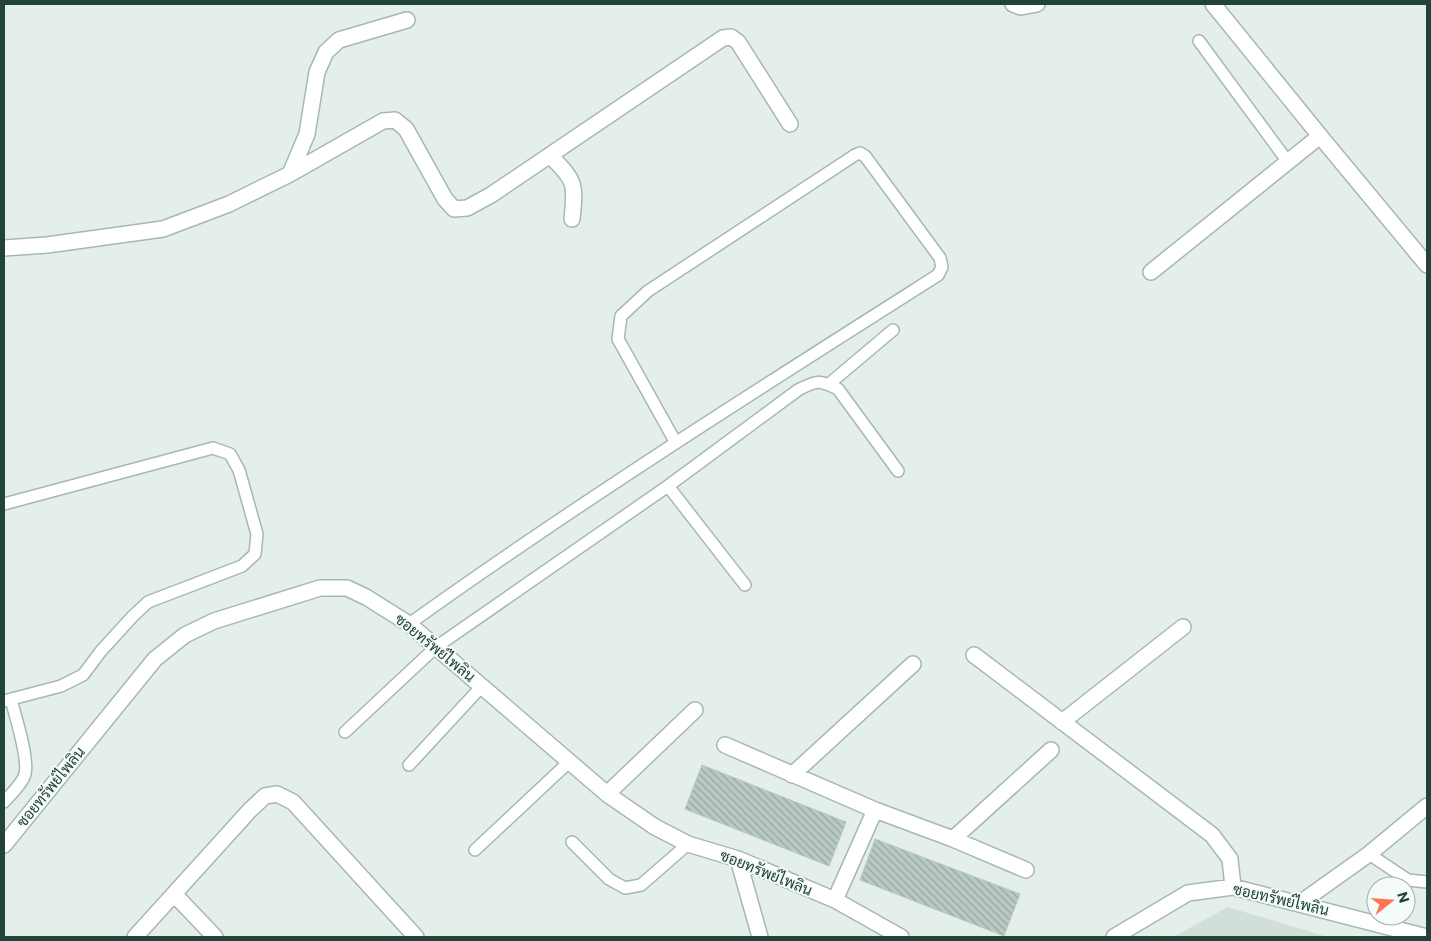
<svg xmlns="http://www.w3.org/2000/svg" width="1431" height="941" viewBox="0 0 1431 941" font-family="Commissioner,Sarabun,sans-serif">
  <defs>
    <pattern id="building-back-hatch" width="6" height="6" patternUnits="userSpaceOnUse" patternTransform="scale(1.25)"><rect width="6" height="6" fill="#b9cac3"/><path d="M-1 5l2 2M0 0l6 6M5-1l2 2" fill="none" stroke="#96a69f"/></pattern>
  </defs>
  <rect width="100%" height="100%" fill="#e4efea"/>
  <path fill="#d2dfd9" d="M 1228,907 L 1328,937 L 1173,937 Z"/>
  <path fill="url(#building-back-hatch)" stroke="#b6cac1" d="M 702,765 L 846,822 L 829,866 L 685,809 Z
    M 875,839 L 1020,894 L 1004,936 L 860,880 Z"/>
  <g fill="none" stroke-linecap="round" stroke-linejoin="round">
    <defs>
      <path id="lane" d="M 1199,41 L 1288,162
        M 829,384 L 893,330
        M 668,486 L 745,585
        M 4,504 L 213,448 L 230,454 L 239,470 L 257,534 L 255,554 L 242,566 L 148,602 L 133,616 L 101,651 L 83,675 L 61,686 L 4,701
        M 409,624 C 581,501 760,388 938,275 L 942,267 L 940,258 L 865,156 L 860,153 L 855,155 L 648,291 L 621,316 L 618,339 L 676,443
        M 345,732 L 436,647 L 668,486 L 798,390 C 817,380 819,380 838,389 L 898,471
        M 409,765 L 482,686
        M 4,802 C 11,794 19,787 24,777 C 31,763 15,716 11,699
        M 572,842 L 609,879 L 625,888 L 641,885 L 688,844
        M 475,850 L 569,762
        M 1369,854 L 1408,880 L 1427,882"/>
      <path id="street" d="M 1013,4 L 1021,7 L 1037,4
        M 1213,4 L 1320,136
        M 550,155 C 575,182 576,181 572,219
        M 290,174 L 383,121 L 395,120 L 406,129 L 445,199 L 454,209 L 467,208 L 491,195 L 723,38 L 731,37 L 738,42 L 790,124
        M 4,248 L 47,245 L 163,229 L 229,204 L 290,174 L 307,134 L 317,72 L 326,52 L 339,40 L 407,20
        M 1151,272 L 1320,136 L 1427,265
        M 974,655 L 1212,835 L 1230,859 L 1233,887
        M 1062,722 L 1183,627
        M 725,745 L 875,810 L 953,839 L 1026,870
        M 792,775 L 913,664
        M 607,794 L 695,710
        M 953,839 L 1051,750
        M 4,845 L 155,659 L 185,635 L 214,621 L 320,588 L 347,588 L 366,597 L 409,624 L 607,794 L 655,827 L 688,844 L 738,859 L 835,900 L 901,937
        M 738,859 L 760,937
        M 174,894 L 215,937
        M 835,900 L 875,810
        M 1300,903 L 1369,854 L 1427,806
        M 135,937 L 250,810 L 265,796 L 277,794 L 293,802 L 416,937
        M 1114,937 L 1188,893 L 1233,887 L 1427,937"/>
    </defs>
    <use href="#lane" stroke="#a6b8b1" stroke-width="14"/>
    <use href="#street" stroke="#a6b8b1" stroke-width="18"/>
    <use href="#lane" stroke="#fff" stroke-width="11"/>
    <use href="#street" stroke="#fff" stroke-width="15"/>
  </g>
  <g text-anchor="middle" stroke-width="4" stroke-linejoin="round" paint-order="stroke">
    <g font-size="15" fill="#214339" stroke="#f5fbf8">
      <text transform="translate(435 648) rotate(39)" y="5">ซอยทรัพย์ไพลิน</text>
      <text transform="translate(51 787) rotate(-51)" y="5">ซอยทรัพย์ไพลิน</text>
      <text transform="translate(766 873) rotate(22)" y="5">ซอยทรัพย์ไพลิน</text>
      <text transform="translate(1281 900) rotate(13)" y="5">ซอยทรัพย์ไพลิน</text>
    </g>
  </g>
  <rect width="1431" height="941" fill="none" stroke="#214339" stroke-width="10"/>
  <g transform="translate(1391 901) rotate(73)"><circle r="24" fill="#f5fbf8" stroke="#a0b1ac"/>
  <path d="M0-4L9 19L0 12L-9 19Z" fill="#ff7652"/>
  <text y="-8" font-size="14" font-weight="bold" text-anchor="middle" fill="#214339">N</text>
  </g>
</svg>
